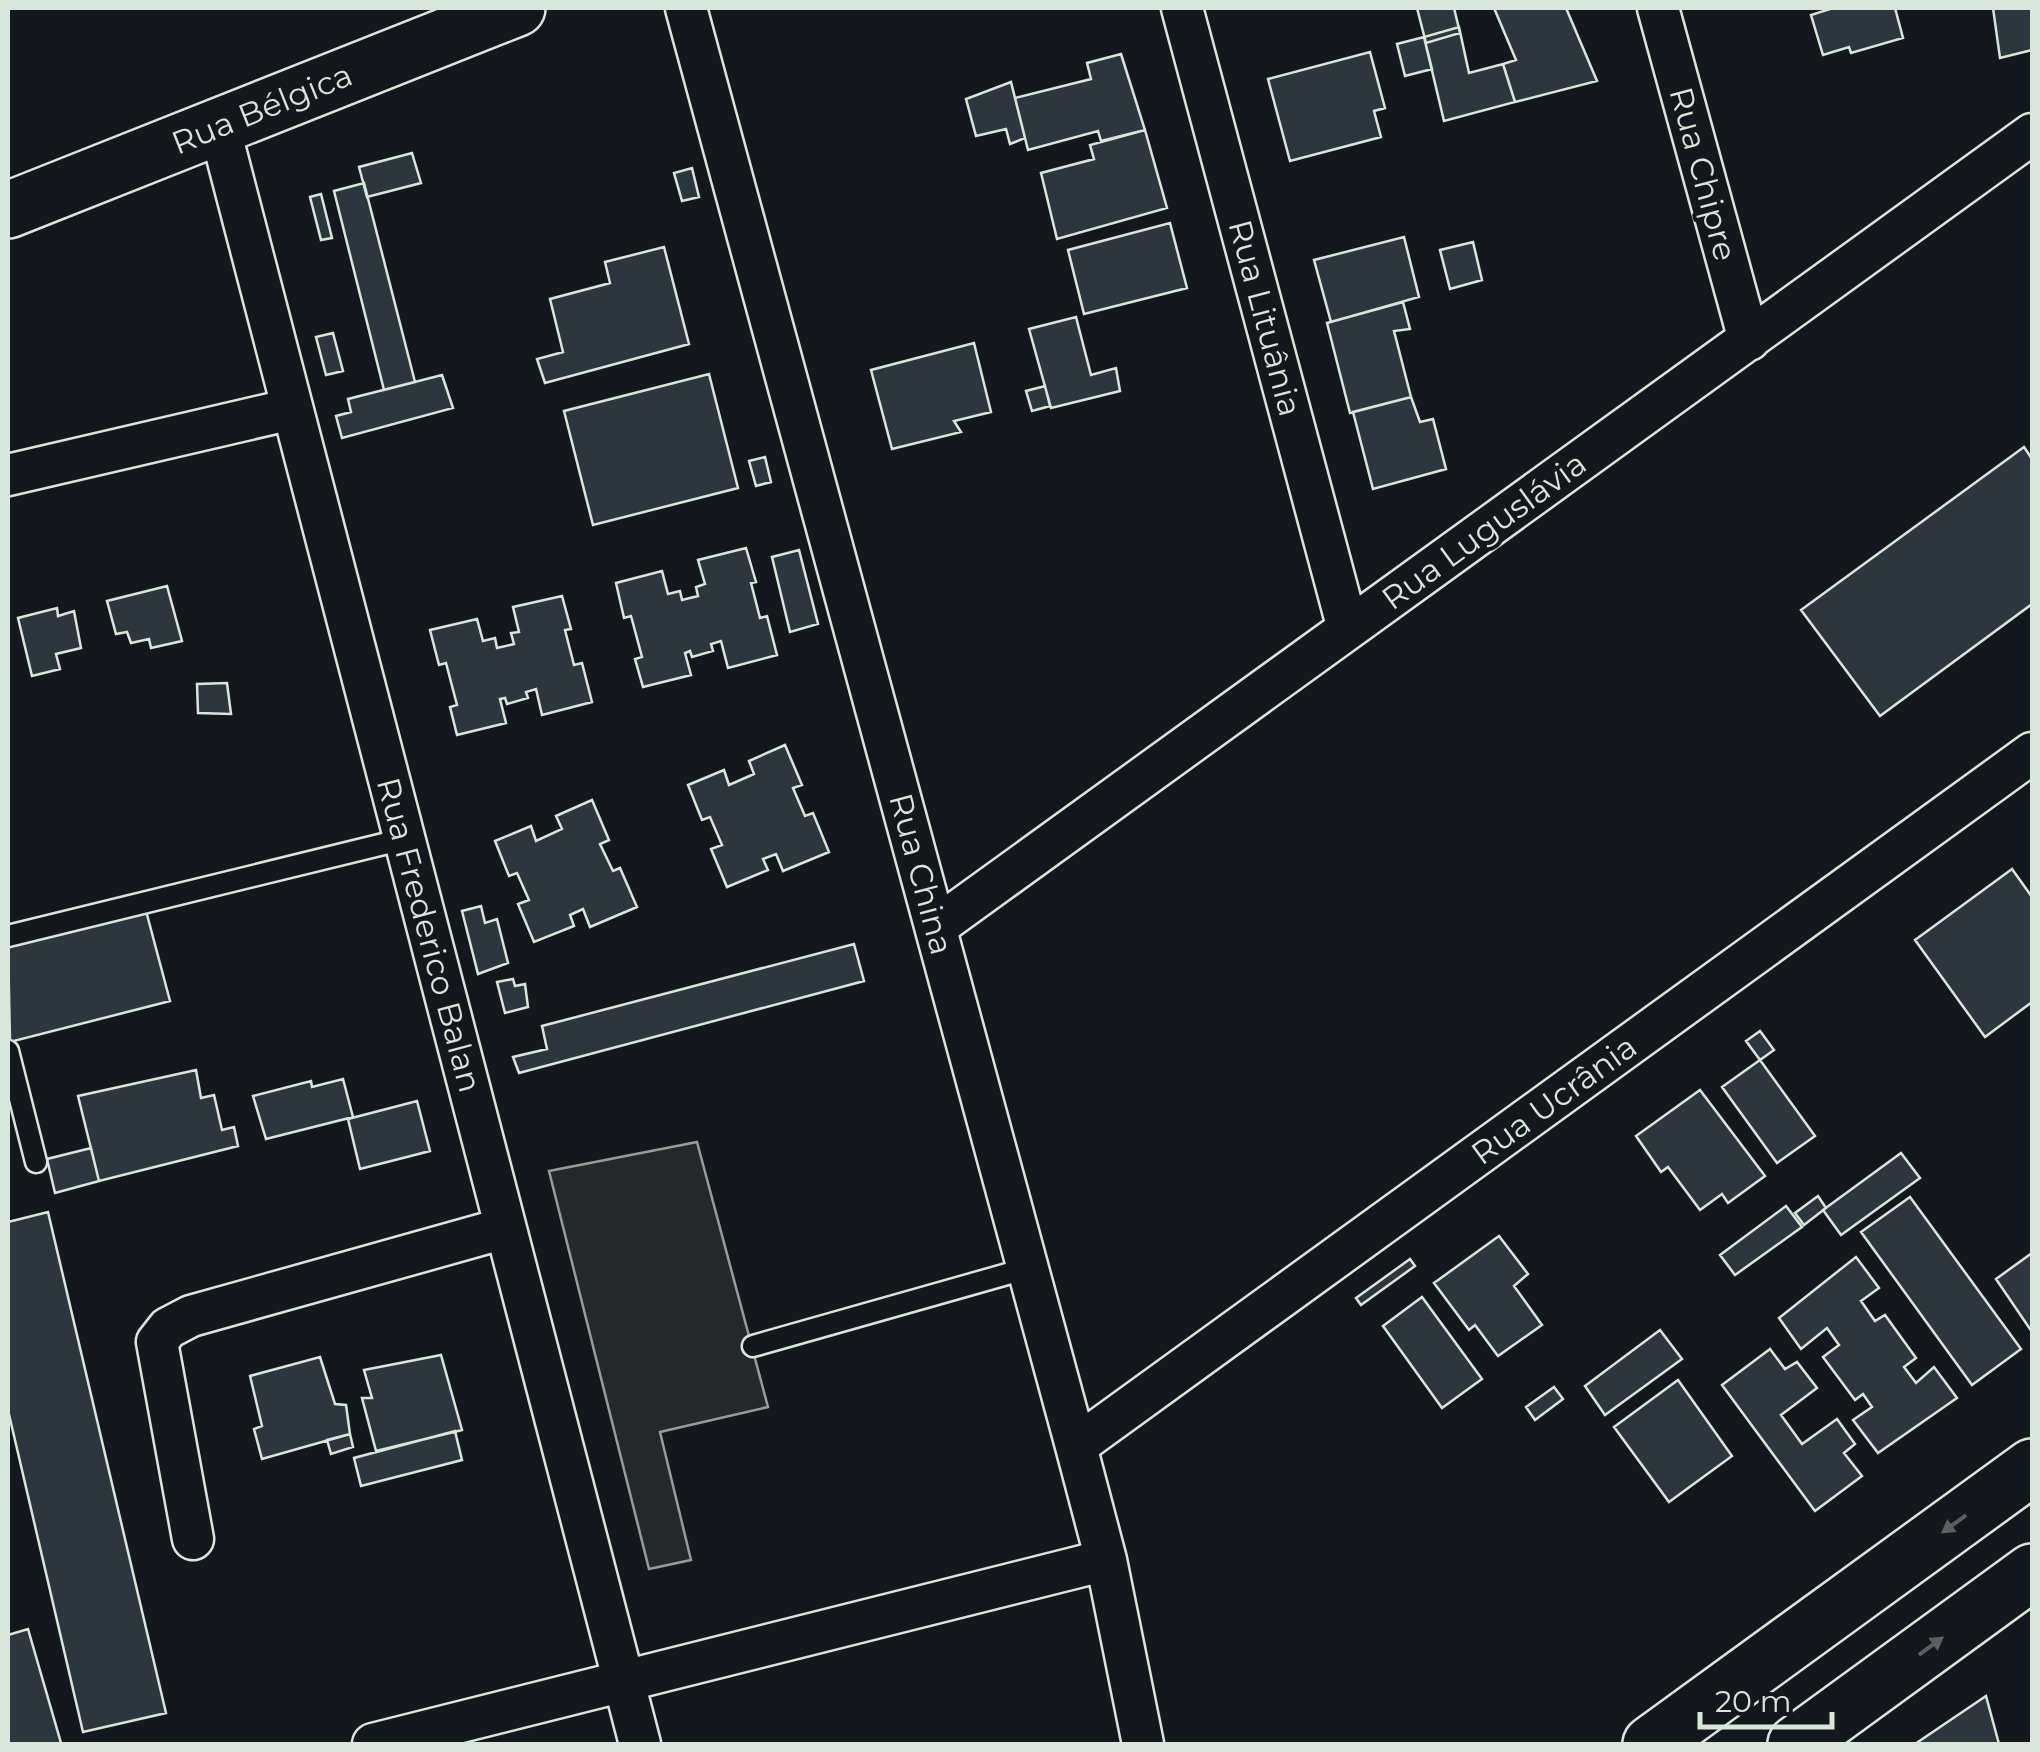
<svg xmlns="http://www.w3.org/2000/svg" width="2040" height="1752" viewBox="0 0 2040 1752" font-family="Montserrat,sans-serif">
  <rect width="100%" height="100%" fill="#14181c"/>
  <path fill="#24282b" stroke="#939e99" stroke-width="2.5" d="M 697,1142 L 768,1407 L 660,1432 L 691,1560 L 649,1569 L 549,1171 Z"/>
  <path fill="#2c363c" stroke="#d8e6dc" stroke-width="2.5" d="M 1417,8 L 1454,8 L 1460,33 L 1426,43 Z
    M 1494,8 L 1566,8 L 1597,81 L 1515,102 L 1503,64 L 1516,60 Z
    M 1833,8 L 1895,8 L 1903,38 L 1851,53 L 1849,47 L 1823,55 L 1811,15 Z
    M 1993,8 L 2032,8 L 2032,50 L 2000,58 Z
    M 1459,27 L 1469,73 L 1503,64 L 1515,102 L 1444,121 L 1424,37 Z
    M 1424,37 L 1432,69 L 1405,76 L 1397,44 Z
    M 1370,52 L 1385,108 L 1374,111 L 1381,137 L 1290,161 L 1268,79 Z
    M 1121,54 L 1145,130 L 1101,141 L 1098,131 L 1028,150 L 1015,98 L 1091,79 L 1087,63 Z
    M 1011,82 L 1025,138 L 1010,144 L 1006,129 L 976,136 L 966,99 Z
    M 1145,130 L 1167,208 L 1057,239 L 1041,173 L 1094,159 L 1090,145 Z
    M 412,153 L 421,183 L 367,197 L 359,167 Z
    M 692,168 L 699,197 L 682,201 L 674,173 Z
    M 364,183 L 415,382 L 384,390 L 334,191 Z
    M 321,194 L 332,238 L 321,240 L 310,197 Z
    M 1170,223 L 1187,288 L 1084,314 L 1068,250 Z
    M 1404,237 L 1419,297 L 1331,322 L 1314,260 Z
    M 1473,242 L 1482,280 L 1450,289 L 1440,250 Z
    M 664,247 L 689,344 L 545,383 L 537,359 L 563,352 L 550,299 L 610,283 L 605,262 Z
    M 1403,302 L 1410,329 L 1394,331 L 1411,397 L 1350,413 L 1327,323 Z
    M 1076,317 L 1091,375 L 1116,368 L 1120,391 L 1051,408 L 1029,329 Z
    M 333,333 L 343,371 L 326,375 L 316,337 Z
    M 974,343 L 991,412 L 954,421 L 961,432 L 892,449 L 871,370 Z
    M 709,374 L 738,488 L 593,525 L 564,411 Z
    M 442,375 L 453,408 L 342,438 L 336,416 L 351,412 L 348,399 Z
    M 1045,386 L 1050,406 L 1032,411 L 1026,391 Z
    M 1411,397 L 1420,422 L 1433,419 L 1446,469 L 1373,489 L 1353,412 Z
    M 2024,447 L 2032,459 L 2032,604 L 1880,716 L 1801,610 Z
    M 765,457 L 771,482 L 756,486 L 749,461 Z
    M 746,548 L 756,582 L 751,583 L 760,618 L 767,616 L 777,655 L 728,668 L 721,641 L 711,644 L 713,651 L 692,657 L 690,651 L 685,653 L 691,675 L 643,687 L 635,659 L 642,657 L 631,616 L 624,618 L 616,583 L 662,571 L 668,594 L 680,591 L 682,600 L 698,596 L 696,587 L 705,584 L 698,560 Z
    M 799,550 L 818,624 L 790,632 L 772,557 Z
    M 167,586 L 182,641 L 151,648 L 149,639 L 131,643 L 127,632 L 116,634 L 107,601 Z
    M 562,596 L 571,629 L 565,630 L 574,665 L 582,663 L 592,702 L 542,715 L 536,689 L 526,692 L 528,698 L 507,704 L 505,698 L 500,699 L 506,723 L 457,735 L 450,707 L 457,705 L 446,663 L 439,665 L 430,630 L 477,619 L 483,641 L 495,638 L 497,648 L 514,644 L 511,633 L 519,632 L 513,607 Z
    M 57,608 L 58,616 L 74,611 L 81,648 L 56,654 L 60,669 L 32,676 L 18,618 Z
    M 227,683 L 231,714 L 198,713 L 197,684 Z
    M 785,745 L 802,785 L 793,788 L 805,816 L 813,813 L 829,852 L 783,871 L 776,854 L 763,859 L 768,870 L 727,887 L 711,849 L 722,845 L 710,817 L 702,820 L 688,785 L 724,770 L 729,785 L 754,774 L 749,761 Z
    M 592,800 L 609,840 L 600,844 L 613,871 L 620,868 L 637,907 L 590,927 L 583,909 L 570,915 L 574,926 L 534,942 L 518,904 L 529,900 L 517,873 L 509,876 L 495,841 L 531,826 L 536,841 L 562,829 L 556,816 Z
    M 2012,869 L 2032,897 L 2032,1002 L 1985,1037 L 1915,940 Z
    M 481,906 L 485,923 L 497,919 L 508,963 L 478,974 L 462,911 Z
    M 145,907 L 170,1001 L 10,1042 L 8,942 Z
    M 854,944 L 864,981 L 519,1073 L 513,1057 L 547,1049 L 542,1026 Z
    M 513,979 L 515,986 L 525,984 L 528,1007 L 505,1013 L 497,982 Z
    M 1760,1031 L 1774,1050 L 1760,1060 L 1746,1041 Z
    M 1760,1060 L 1815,1136 L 1777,1163 L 1722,1087 Z
    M 196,1070 L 201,1098 L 214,1095 L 222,1130 L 234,1127 L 238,1146 L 99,1181 L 78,1096 Z
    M 343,1079 L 353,1117 L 266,1139 L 253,1096 L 311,1081 L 312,1087 Z
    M 1700,1090 L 1765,1176 L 1728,1203 L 1722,1194 L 1700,1210 L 1668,1167 L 1661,1172 L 1636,1136 Z
    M 417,1101 L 430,1151 L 360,1169 L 348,1119 Z
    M 91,1148 L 99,1181 L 55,1193 L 47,1159 Z
    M 1901,1153 L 1920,1178 L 1841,1235 L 1823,1210 Z
    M 1818,1196 L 1826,1208 L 1804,1225 L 1795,1213 Z
    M 1910,1197 L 2021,1349 L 1972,1385 L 1861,1232 Z
    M 1786,1206 L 1802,1227 L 1735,1275 L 1720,1255 Z
    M 48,1212 L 166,1713 L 83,1732 L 8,1410 L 8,1222 Z
    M 1499,1236 L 1528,1274 L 1514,1286 L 1542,1325 L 1498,1356 L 1475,1325 L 1469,1330 L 1434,1283 Z
    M 2032,1253 L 2032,1332 L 1996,1279 Z
    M 1856,1257 L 1879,1288 L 1861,1301 L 1875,1321 L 1885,1315 L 1916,1358 L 1904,1367 L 1916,1383 L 1934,1367 L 1957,1398 L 1878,1453 L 1853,1420 L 1872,1407 L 1863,1394 L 1855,1400 L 1823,1357 L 1839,1345 L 1827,1328 L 1801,1349 L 1779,1318 Z
    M 1410,1259 L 1415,1266 L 1361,1305 L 1356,1298 Z
    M 1422,1297 L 1482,1379 L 1442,1408 L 1383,1326 Z
    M 1660,1330 L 1682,1359 L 1605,1415 L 1585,1386 Z
    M 1770,1349 L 1785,1369 L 1797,1362 L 1817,1388 L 1781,1415 L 1802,1444 L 1837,1419 L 1855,1444 L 1844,1453 L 1862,1476 L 1815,1511 L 1722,1385 Z
    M 441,1355 L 462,1430 L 376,1451 L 362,1398 L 372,1398 L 364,1370 Z
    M 320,1357 L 335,1404 L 346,1405 L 350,1434 L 262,1459 L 254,1429 L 262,1426 L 250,1376 Z
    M 1678,1380 L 1732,1456 L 1669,1502 L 1614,1427 Z
    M 1554,1387 L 1563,1399 L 1535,1420 L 1526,1407 Z
    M 455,1431 L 462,1460 L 361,1486 L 354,1458 Z
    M 350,1434 L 353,1447 L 331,1454 L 327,1440 Z
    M 28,1629 L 61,1743 L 58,1744 L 8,1744 L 8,1635 Z
    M 1986,1696 L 1999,1744 L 1915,1744 Z"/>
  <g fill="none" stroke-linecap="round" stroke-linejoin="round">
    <defs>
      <path id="lane" d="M 8,936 L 404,839
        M 8,1051 L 36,1162
        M 753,1346 L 1025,1269"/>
      <path id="street" d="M 686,8 L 1076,1446 L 1106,1560 L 1143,1744
        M 1182,8 L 1348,629
        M 1658,8 L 1749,340
        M 219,126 L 640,1744
        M 8,475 L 292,409
        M 936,927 L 2032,134
        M 1076,1446 L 2032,753
        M 193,1539 L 157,1342 L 168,1328 L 191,1316 L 505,1228
        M 373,1744 L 1106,1560"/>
      <path id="secondary" d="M 8,210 L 517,8
        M 1651,1744 L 2032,1467
        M 1796,1744 L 2032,1572"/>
    </defs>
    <use href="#lane" stroke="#d8e6dc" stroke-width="25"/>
    <use href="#street" stroke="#d8e6dc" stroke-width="45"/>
    <use href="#secondary" stroke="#d8e6dc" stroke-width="60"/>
    <use href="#lane" stroke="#14181c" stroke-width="20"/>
    <use href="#street" stroke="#14181c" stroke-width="40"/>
    <use href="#secondary" stroke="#14181c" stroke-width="55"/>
  </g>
  <defs><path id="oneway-solid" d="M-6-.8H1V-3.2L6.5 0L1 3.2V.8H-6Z" transform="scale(2.5)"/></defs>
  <g fill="#59605f">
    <use href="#oneway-solid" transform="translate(1954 1524) rotate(144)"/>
    <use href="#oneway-solid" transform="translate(1931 1646) rotate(-36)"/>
  </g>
  <g text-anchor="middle" stroke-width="8" stroke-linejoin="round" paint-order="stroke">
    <g font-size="32" fill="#d8e6dc" stroke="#14181c">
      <text transform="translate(262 109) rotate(-22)" y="11">Rua Bélgica</text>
      <text transform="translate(1703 174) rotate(75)" y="11">Rua Chipre</text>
      <text transform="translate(1265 318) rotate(75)" y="11">Rua Lituânia</text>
      <text transform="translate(1484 531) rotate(-36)" y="11">Rua Luguslávia</text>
      <text transform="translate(921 874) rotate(75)" y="11">Rua China</text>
      <text transform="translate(429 935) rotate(75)" y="11">Rua Frederico Balan</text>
      <text transform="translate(1554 1100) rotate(-36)" y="11">Rua Ucrânia</text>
    </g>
  </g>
  <rect width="2040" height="1752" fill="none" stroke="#d8e6dc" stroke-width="20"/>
  <path d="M1700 1712v15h132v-15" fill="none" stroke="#d8e6dc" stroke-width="5"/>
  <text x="1715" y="1712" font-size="30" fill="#d8e6dc" stroke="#14181c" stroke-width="8" paint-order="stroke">20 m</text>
</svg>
